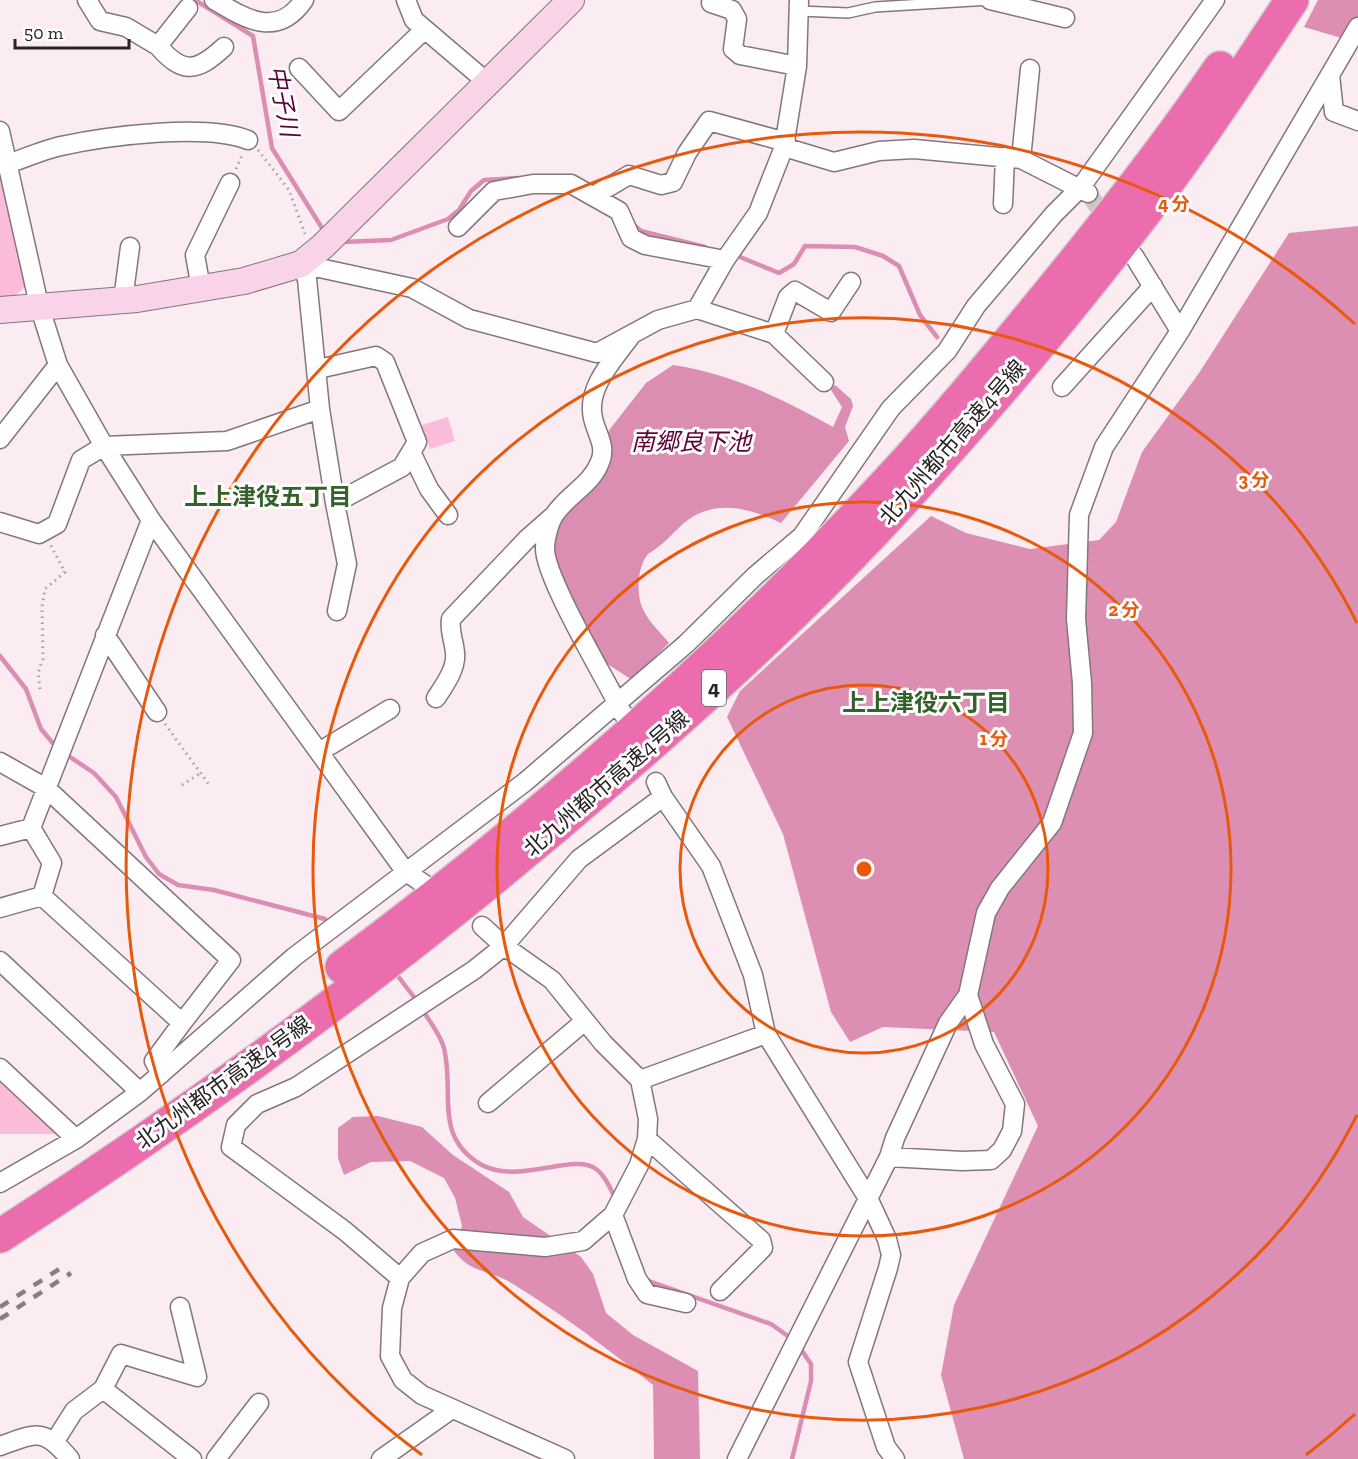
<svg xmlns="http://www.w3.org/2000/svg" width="1358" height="1459" viewBox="0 0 1358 1459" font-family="'Zilla Slab','Noto Sans JP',serif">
  <rect width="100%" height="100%" fill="#fbecf2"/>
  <path fill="#fabcd8" d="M 0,167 L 27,285 L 16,295 L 0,297 Z
    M 448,417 L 455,441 L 430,449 L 422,425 Z
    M 0,1077 L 61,1134 L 0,1134 Z"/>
  <path fill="#dc8fb3" d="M 1318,0 L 1358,0 L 1358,43 L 1304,27 Z
    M 1358,226 L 1358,1459 L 964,1459 L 941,1375 L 954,1305 L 1038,1126 L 994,1032 L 883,1027 L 850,1042 L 831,1012 L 783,834 L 727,717 L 740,691 L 931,516 L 966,533 L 1030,549 L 1099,540 L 1116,522 L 1142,452 L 1199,373 L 1289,233 Z
    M 378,1116 L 422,1127 L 453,1155 L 509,1192 L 523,1217 L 581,1257 L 593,1274 L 606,1313 L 633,1335 L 698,1371 L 700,1459 L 654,1459 L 653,1385 C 608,1349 562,1314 513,1284 C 490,1269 472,1275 454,1251 L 462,1226 L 455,1198 L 444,1178 L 410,1161 L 371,1162 L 344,1175 L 338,1158 L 338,1128 L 353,1117 Z"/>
  <path fill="#db8db2" d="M 673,365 C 732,374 781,398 833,427 L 842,407 L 831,390 L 835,385 L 851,399 L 853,406 L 845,427 L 849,441 L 781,523 C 750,508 714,498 684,523 C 672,534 663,545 648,554 C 637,567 635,597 645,613 C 651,624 661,633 669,643 L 632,680 L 606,663 L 580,621 L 565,592 L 552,547 L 555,525 L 610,429 L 646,383 Z"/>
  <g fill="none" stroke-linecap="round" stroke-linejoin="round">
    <path stroke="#db8db2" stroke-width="4.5" d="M 195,0 L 253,36 L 272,148 L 322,228
      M 634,225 L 641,231 L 705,247
      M 343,242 L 391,240 L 448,219 L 459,210 L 471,191 L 484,180 L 518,178
      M 735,255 L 779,273 L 794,264 L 805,246 L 855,247 L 883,256 L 899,266 L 920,315 L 937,337
      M 0,656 L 26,689 L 41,729 L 57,748
      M 64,753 L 94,773 L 116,797 L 146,857 L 159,874 L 178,885 L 214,890 L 325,919
      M 397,975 L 417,1001
      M 421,1008 C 429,1020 440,1034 444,1048 C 455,1093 433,1135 480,1164 C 518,1186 573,1152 596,1169 C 605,1175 611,1190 616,1200
      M 646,1280 L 771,1324 L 792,1339
      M 792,1459 L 811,1381 L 811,1364 L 798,1345"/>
    <path stroke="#d1c4c9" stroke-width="18" stroke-dasharray="18 9" stroke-linecap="butt" d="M 1088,193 L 1112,226"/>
    <defs>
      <path id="lane" d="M 799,11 L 848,13 L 875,7 L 990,0"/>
      <path id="street" d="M 87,0 L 100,21 L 126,27 L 158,46 L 188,8
        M 214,0 C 246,19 277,39 304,0
        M 406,0 L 414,20 L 488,83
        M 712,0 L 711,3 L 732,10 L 737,19 L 733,49 L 740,55 L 797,66
        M 990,0 L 1065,18
        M 158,46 C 183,75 197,72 224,47
        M 299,68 L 339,111 L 424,30
        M 1330,75 L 1334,112 L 1358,121
        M 0,131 L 39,305 L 58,365 L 104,446 L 151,520 L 405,871 L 424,884
        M 784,147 L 834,162 L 879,151 L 914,149 L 1021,159 L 1088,193
        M 1021,159 L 1030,69
        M 8,164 C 25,158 43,150 61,146 C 107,136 206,123 248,140
        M 595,195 L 629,175 L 661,185 L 673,182 L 687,153 L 709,121 L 786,142
        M 1003,204 L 1005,157
        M 458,227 L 494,191 L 533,184 L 571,184 L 619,211 L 631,238 L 645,245 L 725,260
        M 1134,256 L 1180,331
        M 301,264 L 412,288 L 469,319 L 597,353 L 658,320 L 697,309 L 725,260 L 758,213 L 784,147 L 797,66 L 799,0
        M 301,264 L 307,279 L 320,409 L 335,503 L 402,467 L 417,442 L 385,362 L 376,356 L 318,369
        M 201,288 L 195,255 L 230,183
        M 123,300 L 130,247
        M 697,309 L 774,334 L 824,382
        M 774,334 L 788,297 L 795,291 L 831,312 L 851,282
        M 1062,387 L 1153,286
        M 0,439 L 58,365
        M 411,452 L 429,489 L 448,515
        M 335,503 L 347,564 L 337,611
        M 0,522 L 39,534 L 57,524 L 81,460 L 104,446 L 227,441 L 320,409
        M 105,635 L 157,712
        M 436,698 C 444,686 457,668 455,653 C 454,640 449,632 451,619 L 527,539 L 552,517
        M 623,714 C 607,681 544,577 545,548 C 545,540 549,524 553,517 C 565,496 591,486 600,462 C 607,446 596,433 593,418 C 586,388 613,360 630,337
        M 319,752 L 390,709
        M 0,762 L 46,788 L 231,960 L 182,1023 L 42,896
        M 656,782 L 663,797 L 711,866 L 753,975 L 766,1034 L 869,1200 L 887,1239 L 891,1255 L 888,1268 L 858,1362 L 886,1447 L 895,1459
        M 31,828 L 151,520
        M 0,836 L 31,828 L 52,863 L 42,896
        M 0,908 L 42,896
        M 482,926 L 504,946 L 552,980 L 603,1043 L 640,1080 L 648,1119 L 647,1139 L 639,1165 L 613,1215 L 583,1241 L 545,1247 L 453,1239 L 422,1253 L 400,1278 L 392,1308 L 390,1356 L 403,1380 L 422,1395 L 565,1459
        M 0,961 L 140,1092
        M 0,1068 L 76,1139
        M 161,1074 L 154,1061 L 182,1023
        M 640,1080 L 766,1034
        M 488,1103 L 585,1021
        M 647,1139 L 761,1240 L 763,1248 L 720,1291
        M 889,1157 L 895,1138 L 948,1023 L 968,995 L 986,913 L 1000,888 L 1052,823 L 1083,733 L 1082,683 L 1076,619 L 1079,515 L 1104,447 L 1180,331 L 1358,27
        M 0,1183 L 76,1139 L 140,1092 L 294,957 L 525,782 L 686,644 L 756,575 L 802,536 L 891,408 L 947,351 L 976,306 L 1054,214 L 1081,187 L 1215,0
        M 613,1215 L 637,1279 L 647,1294 L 686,1303
        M 400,1278 L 345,1231 L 231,1147 L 236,1125 L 257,1104 L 296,1087 L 474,970 L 504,946 L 579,859 L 663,797
        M 103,1389 L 192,1459
        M 55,1441 L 74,1411 L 103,1389 L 121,1354 L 197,1377 L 180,1307
        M 0,1446 C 37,1433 43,1427 70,1459
        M 216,1459 L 259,1403
        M 381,1459 L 452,1409
        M 737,1459 L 889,1157 L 962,1161 L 991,1160 L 1002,1150 L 1012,1131 L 1015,1104 L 984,1044 L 968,995"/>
      <path id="secondary" d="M 0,310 L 137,299 L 244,281 L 301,264 L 323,246 L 571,0"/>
      <path id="highway" d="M 342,967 C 538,821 725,658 891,478 C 941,424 988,367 1035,310 C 1100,231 1163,152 1220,68
        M 0,1236 C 213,1099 418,947 609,781 C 714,691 817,596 910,493 C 1001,393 1089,288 1170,179 C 1213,121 1252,60 1292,0"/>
    </defs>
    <use href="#lane" stroke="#83767c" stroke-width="12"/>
    <use href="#street" stroke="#83767c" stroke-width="21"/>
    <use href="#secondary" stroke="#83767c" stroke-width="28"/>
    <use href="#highway" stroke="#d0cfcf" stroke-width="36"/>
    <path stroke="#a89da2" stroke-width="3" stroke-dasharray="1.5 4.5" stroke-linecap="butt" d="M 258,150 L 289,190 L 305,234
      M 236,169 L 243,153
      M 40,689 L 38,673 L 43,659 L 42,607 L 45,589 L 65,572 L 50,544
      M 165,724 L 210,786
      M 182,785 L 201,773"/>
    <use href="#lane" stroke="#fff" stroke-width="9"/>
    <use href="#street" stroke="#fff" stroke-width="18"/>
    <use href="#secondary" stroke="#f9d3e7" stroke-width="26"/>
    <use href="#highway" stroke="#eb6dae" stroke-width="33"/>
    <path stroke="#887e82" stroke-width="4.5" stroke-dasharray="10 10" stroke-linecap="butt" d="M 0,1307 L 64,1266
      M 0,1319 L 71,1273"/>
  </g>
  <g fill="none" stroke="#e8590c" stroke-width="3">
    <circle cx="864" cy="869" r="184"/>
    <circle cx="864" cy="869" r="367"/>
    <path d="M1357 1115A551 551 0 1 1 1357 623"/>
    <path d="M1355 1414A734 734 0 0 1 1306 1455M422 1455A734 734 0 1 1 1355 324"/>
  </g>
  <g text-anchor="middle" stroke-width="6" stroke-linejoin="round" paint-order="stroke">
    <rect fill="#fefefe" stroke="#686566" stroke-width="1.5" x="702" y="670" width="24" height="36" rx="4.5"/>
    <g font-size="21" font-weight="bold" fill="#282325">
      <text x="714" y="695">4</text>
    </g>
    <g font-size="22" fill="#282325" stroke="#fefefe">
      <text transform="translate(952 442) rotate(-49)" y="8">北九州都市高速4号線</text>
      <text transform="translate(606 783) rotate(-41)" y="8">北九州都市高速4号線</text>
      <text transform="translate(223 1082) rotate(-36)" y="8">北九州都市高速4号線</text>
    </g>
    <g font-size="24" font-style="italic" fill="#5d003a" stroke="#fefefe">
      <text transform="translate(283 101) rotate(79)" y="8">中子川</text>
      <text x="691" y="450">南郷良下池</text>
    </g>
    <g font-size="24" font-weight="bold" fill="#34622a" stroke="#fefefe">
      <text x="268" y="505">上上津役五丁目</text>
      <text x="926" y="711">上上津役六丁目</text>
    </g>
  </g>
  <circle cx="864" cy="869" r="9" fill="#e8590c" stroke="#fefefe" stroke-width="3"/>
  <g font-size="18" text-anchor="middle" font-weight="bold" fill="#e8590c" stroke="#fefefe" stroke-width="6" stroke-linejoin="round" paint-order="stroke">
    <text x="1174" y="210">4 分</text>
    <text x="1254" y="486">3 分</text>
    <text x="1124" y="616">2 分</text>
    <text x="994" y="745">1 分</text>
  </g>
  <path d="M15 39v9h114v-9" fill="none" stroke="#282325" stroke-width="3"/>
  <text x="24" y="39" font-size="18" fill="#282325" stroke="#fefefe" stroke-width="4.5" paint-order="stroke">50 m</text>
</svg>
